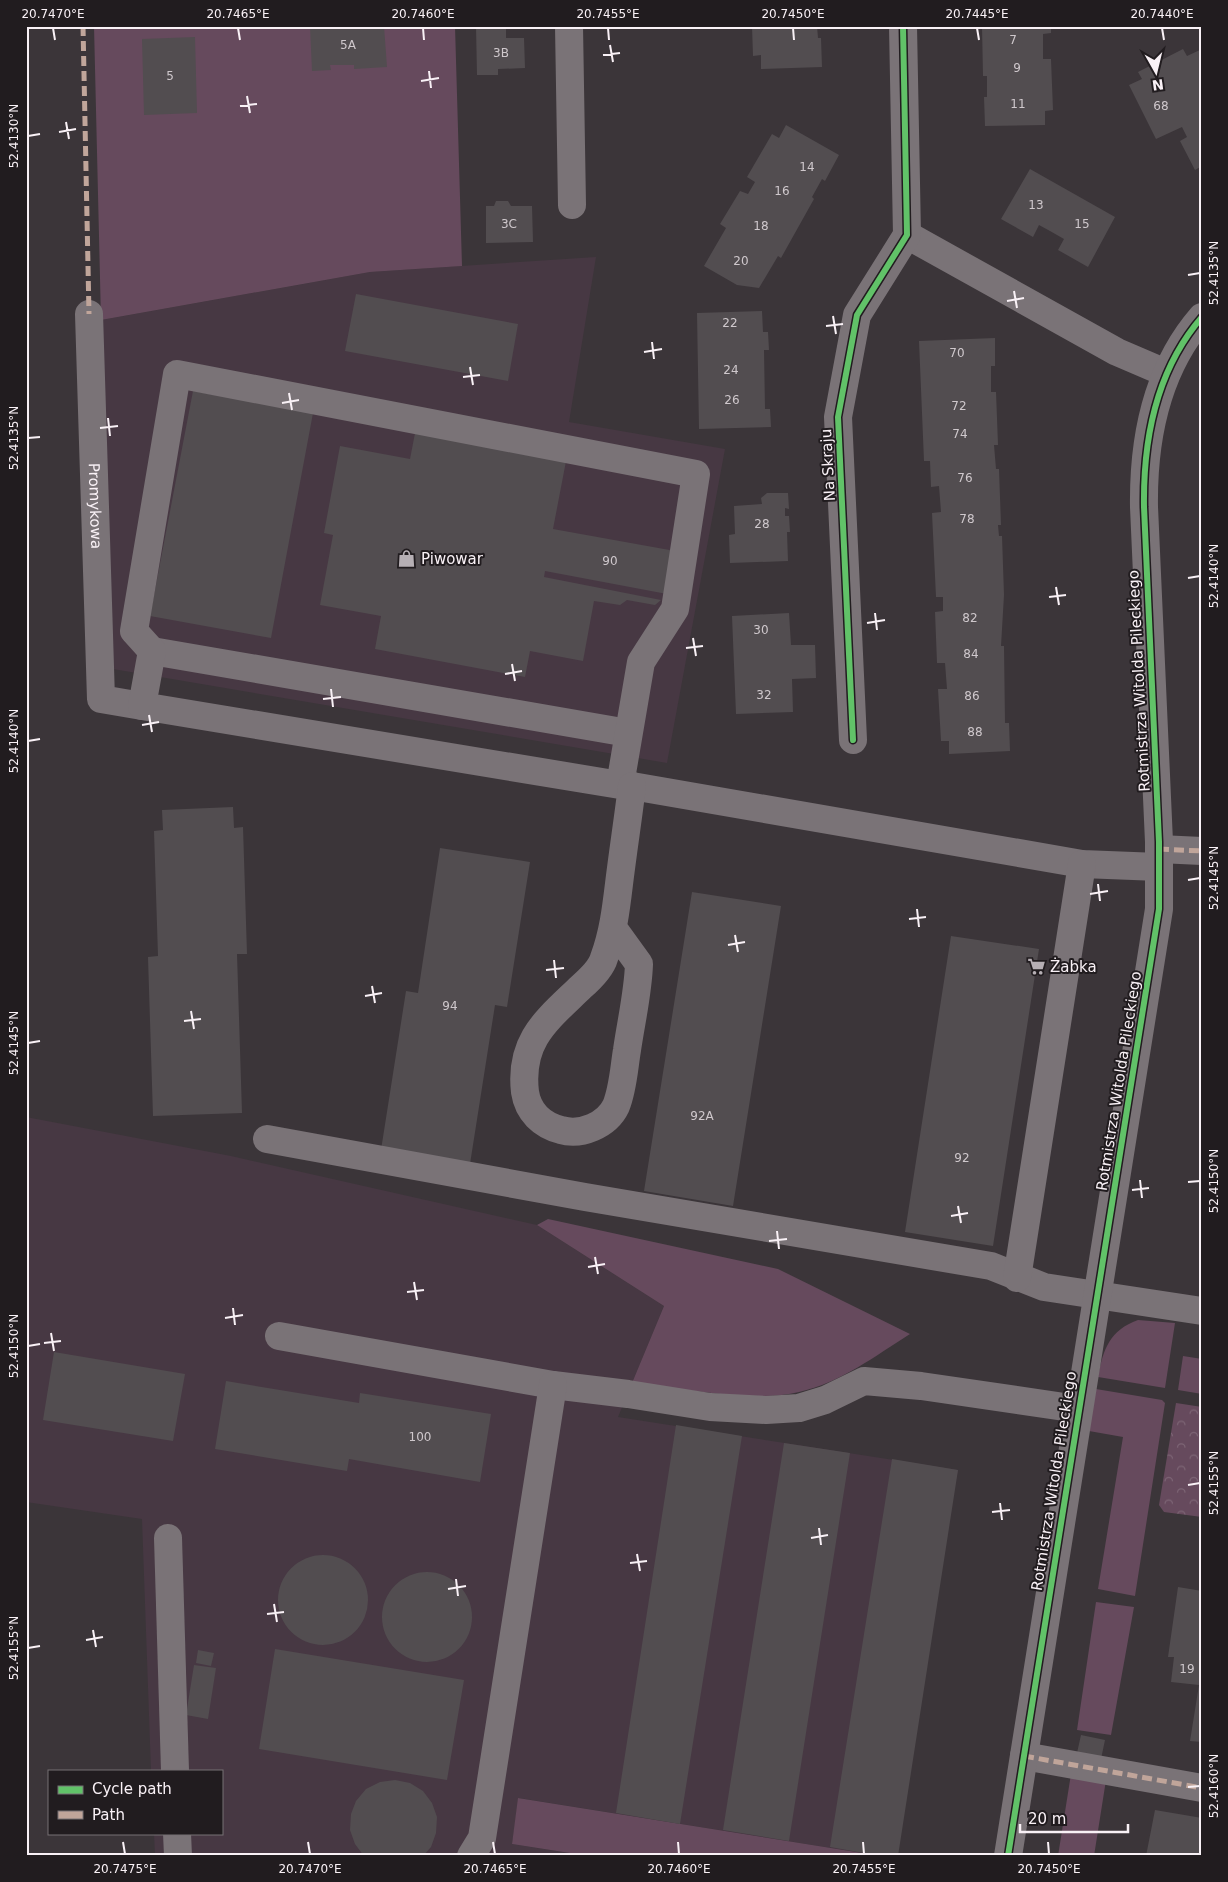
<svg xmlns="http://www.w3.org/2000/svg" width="1228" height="1882" viewBox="0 0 1228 1882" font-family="'DejaVu Sans',sans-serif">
  <defs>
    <pattern id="park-crowns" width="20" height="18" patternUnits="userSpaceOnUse" patternTransform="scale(1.25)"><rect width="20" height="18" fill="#664a5d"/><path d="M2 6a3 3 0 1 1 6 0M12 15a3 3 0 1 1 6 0" fill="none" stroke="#7d6575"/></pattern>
  </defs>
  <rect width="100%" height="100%" fill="#3b3539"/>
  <path fill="#473843" d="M 596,257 L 569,422 L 725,449 L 667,763 L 113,669 L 101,320 L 370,272 Z
    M 26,1117 L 231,1156 L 537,1225 L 664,1306 L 618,1417 L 958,1470 L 881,1856 L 519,1798 L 512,1844 L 589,1856 L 155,1856 L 154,1833 L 221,1833 L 221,1771 L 151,1771 L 142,1519 L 26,1502 Z"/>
  <path fill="#664a5d" d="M 94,26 L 455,26 L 462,266 L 370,272 L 101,320 Z
    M 548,1219 L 778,1269 L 910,1334 C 875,1356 840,1383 799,1392 C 754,1403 679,1388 632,1383 L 664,1306 L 537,1225 Z
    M 1138,1320 L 1175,1323 L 1165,1388 L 1098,1377 C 1103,1349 1110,1330 1138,1320 Z
    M 1183,1356 L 1202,1359 L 1202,1394 L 1178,1390 Z
    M 1096,1389 L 1162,1400 L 1165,1403 L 1135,1596 L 1098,1589 L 1123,1437 L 1089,1431 Z
    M 1096,1602 L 1134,1607 L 1111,1735 L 1077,1730 Z
    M 1071,1774 L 1106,1780 L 1094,1856 L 1058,1856 Z
    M 518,1798 L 881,1856 L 589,1856 L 512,1844 Z"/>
  <path fill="url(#park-crowns)" d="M 1176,1403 L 1202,1407 L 1202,1517 L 1164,1512 L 1159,1505 Z"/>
  <path fill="#524d50" d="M 310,26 L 384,26 L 387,67 L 354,69 L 354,65 L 330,65 L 331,70 L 312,71 Z
    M 476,26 L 506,26 L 506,38 L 524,38 L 525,68 L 498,69 L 498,75 L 477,75 Z
    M 752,26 L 817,26 L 818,38 L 821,38 L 822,67 L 761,69 L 761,55 L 753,56 Z
    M 982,26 L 1051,26 L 1051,33 L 1043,34 L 1043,59 L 1051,59 L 1053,110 L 1045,111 L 1045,125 L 985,126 L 984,97 L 987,97 L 987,76 L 983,76 Z
    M 195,37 L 197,113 L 144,115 L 142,39 Z
    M 1183,49 L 1187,56 L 1202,49 L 1202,166 L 1195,170 L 1180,141 L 1187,137 L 1182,127 L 1156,139 L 1129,85 L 1142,79 L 1138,72 Z
    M 786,125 L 839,155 L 825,181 L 822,179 L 812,197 L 814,199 L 781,258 L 778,256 L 759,288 L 737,285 L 704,266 L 726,228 L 720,224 L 740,191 L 748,194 L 755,182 L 747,177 L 772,134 L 779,138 Z
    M 1030,169 L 1115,217 L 1088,267 L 1058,250 L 1064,239 L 1050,231 L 1039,225 L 1033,237 L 1001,219 Z
    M 496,201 L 508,201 L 511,206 L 532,206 L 533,242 L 486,243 L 486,206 L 494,206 Z
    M 356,294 L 518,324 L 508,381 L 345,351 Z
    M 762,311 L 763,332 L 768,332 L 769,350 L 764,350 L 765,409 L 770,409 L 771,427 L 699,429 L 697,313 Z
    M 995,338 L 995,366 L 991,366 L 991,392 L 996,392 L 998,445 L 994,445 L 996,469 L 999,469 L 1001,525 L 998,525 L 999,536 L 1002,536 L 1004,595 L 1001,646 L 1004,646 L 1005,723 L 1009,723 L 1010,751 L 949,754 L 949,741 L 941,741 L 938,689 L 947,689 L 945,663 L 937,663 L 935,612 L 943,611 L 943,597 L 936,597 L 932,513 L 941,512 L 939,486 L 931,487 L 930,461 L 924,461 L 919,341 Z
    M 193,391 L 313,413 L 271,638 L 150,616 Z
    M 416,428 L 567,456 L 553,529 L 675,551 L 667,594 L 545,571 L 544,577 L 661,600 L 655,605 L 627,600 L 620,605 L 594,601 L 583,661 L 530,651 L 525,677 L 375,649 L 381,616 L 320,605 L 333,535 L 324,533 L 340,446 L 410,459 Z
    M 767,493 L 788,493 L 789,509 L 785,508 L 785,516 L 789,516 L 790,532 L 787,532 L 788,561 L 730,563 L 729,535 L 735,534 L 734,506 L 762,504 L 761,498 Z
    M 789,613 L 791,645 L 815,645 L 816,678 L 792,679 L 793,712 L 736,714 L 732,616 Z
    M 233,807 L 234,828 L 243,827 L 247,954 L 237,954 L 242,1113 L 153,1116 L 148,957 L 158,956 L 154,831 L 163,830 L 162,810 Z
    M 440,848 L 530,862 L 507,1007 L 495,1005 L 470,1164 L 381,1150 L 406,991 L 418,993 Z
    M 692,892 L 781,906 L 733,1206 L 644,1191 Z
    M 951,936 L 1039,949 L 993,1246 L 905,1232 Z
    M 54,1352 L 185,1374 L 173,1441 L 43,1420 Z
    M 226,1381 L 359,1403 L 360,1393 L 491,1414 L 480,1482 L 349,1459 L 347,1471 L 215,1449 Z
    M 676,1425 L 742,1436 L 680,1824 L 616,1813 Z
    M 784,1443 L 850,1453 L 789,1841 L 723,1830 Z
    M 892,1459 L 958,1470 L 898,1856 L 881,1856 L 830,1847 Z
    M278 1600a45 45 0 1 1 90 0a45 45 0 1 1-90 0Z
    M382 1617a45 45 0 1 1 90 0a45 45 0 1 1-90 0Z
    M 1178,1587 L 1202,1591 L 1202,1742 L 1190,1741 L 1199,1685 L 1171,1682 L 1174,1657 L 1168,1657 Z
    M 275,1649 L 464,1680 L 447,1780 L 259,1749 Z
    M 198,1650 L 214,1653 L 211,1666 L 196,1663 Z
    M 194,1665 L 216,1668 L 208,1719 L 186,1715 Z
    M 1081,1735 L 1105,1740 L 1101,1759 L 1077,1753 Z
    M 395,1780 L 410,1783 L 423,1791 L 432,1803 L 437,1817 L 436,1833 L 431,1847 L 423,1856 L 364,1856 L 355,1844 L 350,1830 L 351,1814 L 356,1801 L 366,1789 L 380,1782 Z
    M 1155,1810 L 1202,1818 L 1202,1856 L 1146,1856 Z"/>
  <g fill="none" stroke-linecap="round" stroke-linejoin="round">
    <g stroke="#7a7377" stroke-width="28">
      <path d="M 569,26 L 572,205"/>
      <path d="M 907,235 L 1117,352 L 1166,373"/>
      <path id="s1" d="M 89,314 L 101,699 L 142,706"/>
      <path d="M 152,651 L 628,733"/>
      <path d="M 853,740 L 838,417 L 857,315 L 907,235 L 903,26"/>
      <path d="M 620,785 L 641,662 L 675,609 L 696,474 L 177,374 L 134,631 L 152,651 L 142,706 L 620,785 L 632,786 L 1082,864 L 1159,867"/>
      <path d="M 1159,849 L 1202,851"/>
      <path d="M 613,928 L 639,964 C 638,993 631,1022 627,1050 C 624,1068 623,1089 616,1106 C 607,1125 581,1136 561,1130 C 542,1125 528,1112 525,1092 C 519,1040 547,1020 581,987 C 589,980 601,969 604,958 C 613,934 616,909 619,884 C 623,851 628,819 632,786"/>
      <path d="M 267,1139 L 585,1197 L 991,1266 L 1044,1287 L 1202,1311"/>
      <path d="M 1017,1278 L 1082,864"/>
      <path d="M 279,1336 L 553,1385 L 628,1394 L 710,1407 L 766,1410 L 799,1408 L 825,1400 L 864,1381 L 921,1386 L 1078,1409"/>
      <path d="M 168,1538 L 175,1771"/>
      <path d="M 1024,1756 L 1202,1788"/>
      <path d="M 177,1833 L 178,1856"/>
      <path d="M 471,1856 L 482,1838 L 553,1385"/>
      <path d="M 1008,1856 L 1159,909 L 1159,842 L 1144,507 C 1143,438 1156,370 1202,317"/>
    </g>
    <path stroke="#c0a59a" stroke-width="5" stroke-dasharray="10 5" stroke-linecap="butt" d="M 83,26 L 89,314
      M 1159,849 L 1202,851
      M 1024,1756 L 1202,1788"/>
    <defs>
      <path id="cycleway" d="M 853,740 L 838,417 L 857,315 L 907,235 L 903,26
        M 1008,1856 L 1159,909 L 1159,842 L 1144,507 C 1143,438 1156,370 1202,317"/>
    </defs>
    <use href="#cycleway" stroke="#211c1f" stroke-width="9"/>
    <use href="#cycleway" stroke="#61c268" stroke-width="6"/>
  </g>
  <path fill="none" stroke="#f9f1f6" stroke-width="2" d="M 53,28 L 55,40M 238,28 L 240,40M 423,28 L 424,40M 608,28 L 609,40M 793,28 L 794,40M 977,28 L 979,40M 1162,28 L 1164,40M 610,45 L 613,62M 603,55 L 620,53M 429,71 L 431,88M 421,81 L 439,78M 247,96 L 250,113M 240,106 L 257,104M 66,122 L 69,139M 59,132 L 76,129M 28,136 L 40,134M 1188,275 L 1200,273M 1014,291 L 1017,308M 1007,301 L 1024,298M 833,316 L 836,334M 826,326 L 843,324M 652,342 L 654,359M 644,352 L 662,349M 470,367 L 473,385M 463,377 L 480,375M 289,393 L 292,410M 282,403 L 299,400M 108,418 L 110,436M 100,428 L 118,426M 28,438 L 40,437M 1188,578 L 1200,576M 1056,587 L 1059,605M 1049,597 L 1066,595M 875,613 L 877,630M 867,623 L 885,620M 693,638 L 696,656M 686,648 L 703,646M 512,664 L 515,681M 505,674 L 522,671M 331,689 L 333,707M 323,699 L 341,697M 149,715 L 152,732M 142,725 L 159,722M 28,741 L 40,739M 1188,880 L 1200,878M 1098,884 L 1100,901M 1090,894 L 1108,891M 917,909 L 919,927M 909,919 L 926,917M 735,935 L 738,952M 728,945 L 745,942M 554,960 L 556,978M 546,970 L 564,968M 372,986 L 375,1003M 365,996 L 382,993M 191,1011 L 194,1029M 184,1021 L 201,1019M 28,1043 L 40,1041M 1140,1180 L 1142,1198M 1188,1182 L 1200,1181M 1132,1190 L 1149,1188M 958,1206 L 961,1223M 951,1216 L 968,1213M 777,1231 L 779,1249M 769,1241 L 787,1239M 595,1257 L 598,1274M 588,1267 L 605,1264M 414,1282 L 417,1300M 407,1292 L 424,1290M 233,1308 L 235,1325M 225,1318 L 243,1315M 51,1333 L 54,1351M 44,1343 L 61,1341M 28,1346 L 40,1344M 1188,1485 L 1200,1483M 1000,1503 L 1002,1520M 992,1512 L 1010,1510M 819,1528 L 821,1545M 811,1538 L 828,1535M 637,1554 L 640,1571M 630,1563 L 647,1561M 456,1579 L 458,1596M 448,1589 L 466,1586M 274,1604 L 277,1622M 267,1614 L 284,1612M 93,1630 L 96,1647M 86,1640 L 103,1637M 28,1648 L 40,1646M 1188,1787 L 1200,1786M 123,1842 L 125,1854M 308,1842 L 310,1854M 493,1842 L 495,1854M 678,1842 L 679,1854M 863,1842 L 864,1854M 1048,1842 L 1049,1854"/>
  <defs>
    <symbol id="shop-bare" viewBox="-9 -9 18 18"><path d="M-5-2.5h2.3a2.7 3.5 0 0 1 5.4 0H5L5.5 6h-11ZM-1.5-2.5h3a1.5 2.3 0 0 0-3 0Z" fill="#b6afb4" stroke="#211c1f" stroke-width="2.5" paint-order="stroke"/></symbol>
    <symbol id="supermarket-bare" viewBox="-9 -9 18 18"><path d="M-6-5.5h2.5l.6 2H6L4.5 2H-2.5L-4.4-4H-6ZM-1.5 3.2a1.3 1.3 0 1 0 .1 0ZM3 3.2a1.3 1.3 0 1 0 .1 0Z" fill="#b6afb4" stroke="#211c1f" stroke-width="2.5" paint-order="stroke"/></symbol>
  </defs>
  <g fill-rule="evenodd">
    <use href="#shop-bare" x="394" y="546" width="25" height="25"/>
    <use href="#supermarket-bare" x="1024" y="954" width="25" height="25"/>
  </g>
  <g text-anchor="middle" stroke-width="4" stroke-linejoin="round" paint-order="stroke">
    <g font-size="12" fill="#cfc8cc">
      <text x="1013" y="44">7</text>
      <text x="348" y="49">5A</text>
      <text x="501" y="57">3B</text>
      <text x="1017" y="72">9</text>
      <text x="170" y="80">5</text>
      <text x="1018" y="108">11</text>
      <text x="1161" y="110">68</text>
      <text x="807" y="171">14</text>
      <text x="782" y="195">16</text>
      <text x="1036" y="209">13</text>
      <text x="509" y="228">3C</text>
      <text x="1082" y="228">15</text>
      <text x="761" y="230">18</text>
      <text x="741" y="265">20</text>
      <text x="730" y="327">22</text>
      <text x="957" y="357">70</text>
      <text x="731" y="374">24</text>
      <text x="732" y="404">26</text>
      <text x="959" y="410">72</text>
      <text x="960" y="438">74</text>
      <text x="965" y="482">76</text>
      <text x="967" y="523">78</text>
      <text x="762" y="528">28</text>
      <text x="610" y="565">90</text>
      <text x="970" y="622">82</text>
      <text x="761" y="634">30</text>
      <text x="971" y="658">84</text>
      <text x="764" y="699">32</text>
      <text x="972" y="700">86</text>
      <text x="975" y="736">88</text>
      <text x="450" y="1010">94</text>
      <text x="702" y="1120">92A</text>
      <text x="962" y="1162">92</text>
      <text x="420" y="1441">100</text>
      <text x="1187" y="1673">19</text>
    </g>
    <g font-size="15" fill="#f9f1f6" stroke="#211c1f">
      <text transform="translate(828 465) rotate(-93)" y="5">Na Skraju</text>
      <text dy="5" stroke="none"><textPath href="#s1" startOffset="192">Promykowa</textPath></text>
      <text transform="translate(1139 681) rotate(-93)" y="5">Rotmistrza Witolda Pileckiego</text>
      <text transform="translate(1119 1081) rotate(-81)" y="5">Rotmistrza Witolda Pileckiego</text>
      <text transform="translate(1054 1481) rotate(-81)" y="5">Rotmistrza Witolda Pileckiego</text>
    </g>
    <g font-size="15" fill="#f9f1f6" stroke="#211c1f" text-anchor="start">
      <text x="421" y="564">Piwowar</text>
      <text x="1050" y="972">Żabka</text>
    </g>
  </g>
  <rect width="1228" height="1882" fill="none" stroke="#211c1f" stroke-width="55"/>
  <rect x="48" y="1770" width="175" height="65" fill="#211c1f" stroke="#777175"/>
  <rect x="58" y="1786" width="25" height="8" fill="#61c268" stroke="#777175"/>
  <text x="92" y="1794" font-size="15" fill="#f9f1f6">Cycle path</text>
  <rect x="58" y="1811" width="25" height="8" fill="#c0a59a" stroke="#777175"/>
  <text x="92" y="1820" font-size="15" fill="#f9f1f6">Path</text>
  <g transform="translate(1156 72) rotate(172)" stroke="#211c1f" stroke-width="4" paint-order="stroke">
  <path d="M0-4L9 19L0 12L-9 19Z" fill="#f9f1f6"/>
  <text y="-8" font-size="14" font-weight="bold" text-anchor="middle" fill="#f9f1f6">N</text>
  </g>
  <path d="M1020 1824v8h108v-8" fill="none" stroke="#f9f1f6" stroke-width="2.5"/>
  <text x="1028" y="1824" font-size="15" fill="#f9f1f6" stroke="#211c1f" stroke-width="4" paint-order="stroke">20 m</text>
  <rect x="28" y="28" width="1172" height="1826" fill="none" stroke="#f9f1f6" stroke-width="2"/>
  <g font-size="12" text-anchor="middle" fill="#f9f1f6">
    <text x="53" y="18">20.7470°E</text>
    <text x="238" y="18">20.7465°E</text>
    <text x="423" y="18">20.7460°E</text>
    <text x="608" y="18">20.7455°E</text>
    <text x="793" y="18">20.7450°E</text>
    <text x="977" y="18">20.7445°E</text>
    <text x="1162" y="18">20.7440°E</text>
    <text transform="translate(14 136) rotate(-90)" y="4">52.4130°N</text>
    <text transform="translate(1214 273) rotate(-90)" y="4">52.4135°N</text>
    <text transform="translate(14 438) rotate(-90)" y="4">52.4135°N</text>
    <text transform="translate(1214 576) rotate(-90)" y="4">52.4140°N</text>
    <text transform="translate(14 741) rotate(-90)" y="4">52.4140°N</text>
    <text transform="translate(1214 878) rotate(-90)" y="4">52.4145°N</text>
    <text transform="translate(14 1043) rotate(-90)" y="4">52.4145°N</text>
    <text transform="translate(1214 1181) rotate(-90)" y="4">52.4150°N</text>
    <text transform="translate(14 1346) rotate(-90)" y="4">52.4150°N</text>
    <text transform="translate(1214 1483) rotate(-90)" y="4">52.4155°N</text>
    <text transform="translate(14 1648) rotate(-90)" y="4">52.4155°N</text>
    <text transform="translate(1214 1786) rotate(-90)" y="4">52.4160°N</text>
    <text x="125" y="1873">20.7475°E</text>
    <text x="310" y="1873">20.7470°E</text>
    <text x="495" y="1873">20.7465°E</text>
    <text x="679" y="1873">20.7460°E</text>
    <text x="864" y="1873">20.7455°E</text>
    <text x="1049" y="1873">20.7450°E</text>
  </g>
</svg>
